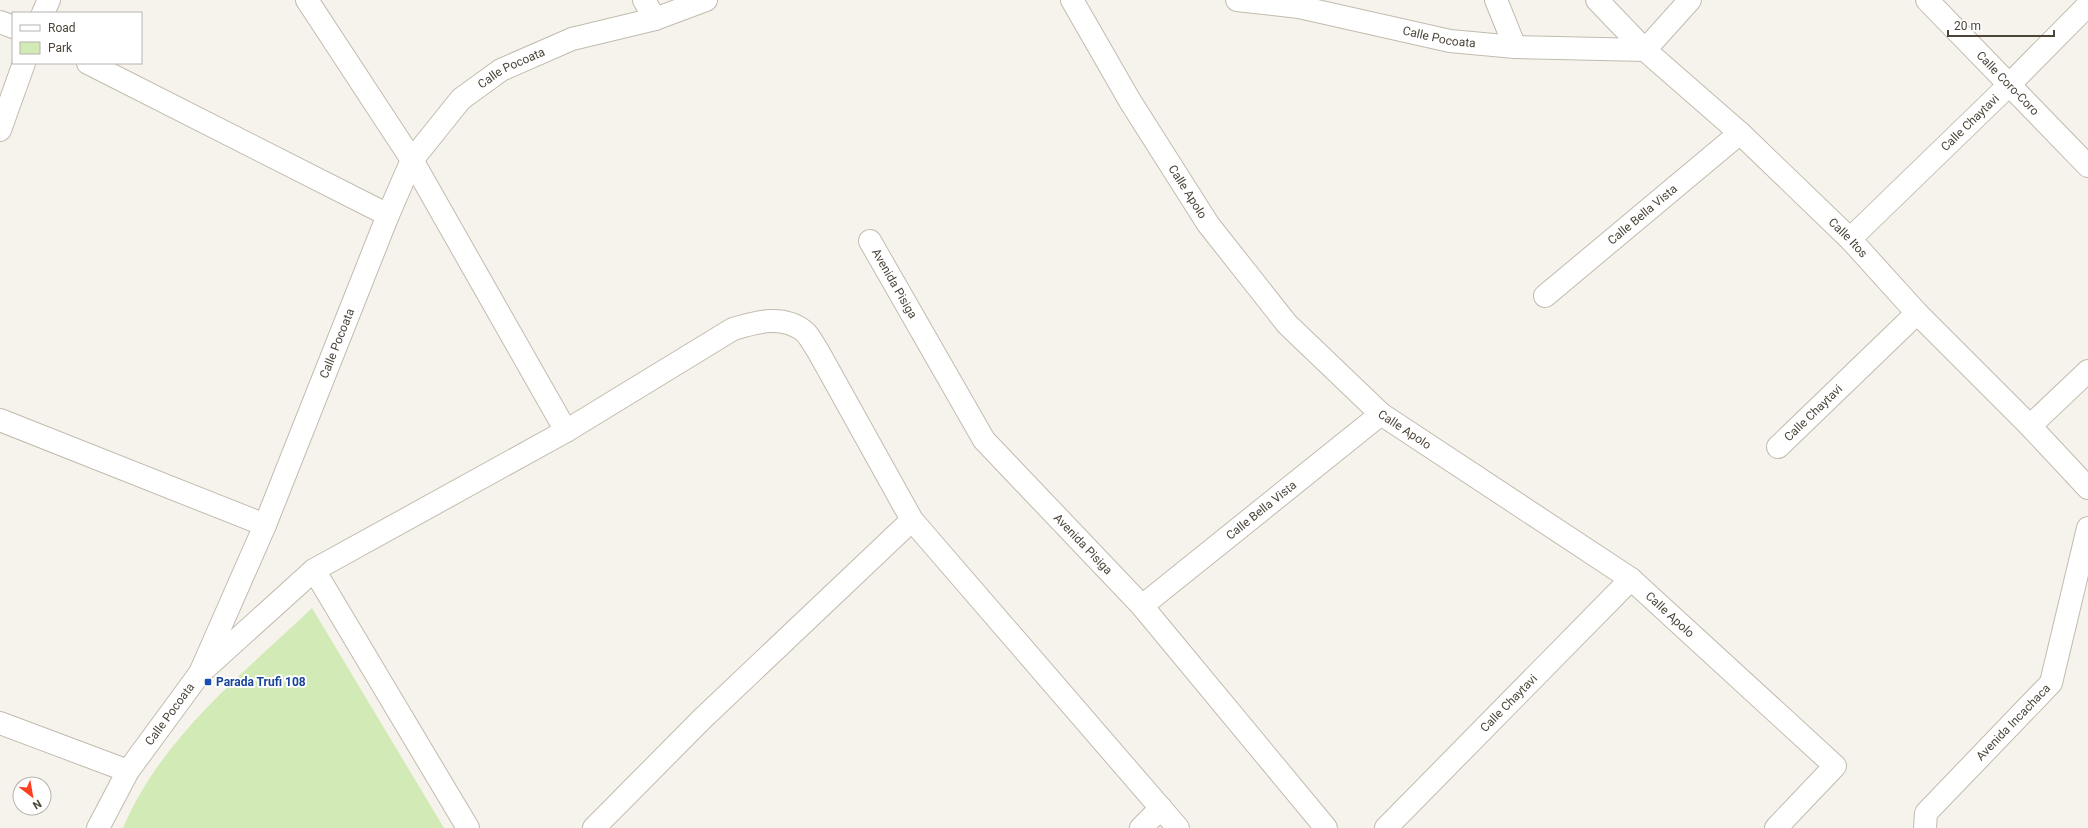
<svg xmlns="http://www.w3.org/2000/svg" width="2088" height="828" viewBox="0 0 2088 828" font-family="Roboto,sans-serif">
  <rect width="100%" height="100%" fill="#f6f3ec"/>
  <path fill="#d2eab5" d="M 312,608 L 444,828 L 123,828 C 162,736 242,675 312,608 Z"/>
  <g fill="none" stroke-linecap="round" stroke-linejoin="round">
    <defs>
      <g id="minor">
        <path d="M 307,0 L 412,160 L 566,431"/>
        <path d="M 644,0 L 655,19"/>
        <path id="s1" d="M 1072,0 L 1130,101 L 1208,224 L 1287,324 L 1381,414 L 1631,579 L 1835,766 L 1776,828"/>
        <path id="s2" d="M 1237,0 L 1299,7 L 1450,41 L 1515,47 L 1645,50 L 1690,0"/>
        <path d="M 1496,0 L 1515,47"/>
        <path id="s3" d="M 1597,0 L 1645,50 L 1740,133 L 1850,239 L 1917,313 L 2030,426 L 2088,488"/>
        <path id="s4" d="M 1927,0 L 2088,166"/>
        <path d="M 43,13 L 49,0"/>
        <path d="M 0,22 L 13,27"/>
        <path d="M 88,63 L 388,215"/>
        <path d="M 0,130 L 24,63"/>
        <path id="s5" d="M 1850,239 L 2010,84 L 2088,5"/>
        <path id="s6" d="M 870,241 L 984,440 L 1142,606 L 1326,828"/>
        <path id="s7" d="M 1545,296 L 1740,133"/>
        <path d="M 0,420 L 265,525"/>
        <path d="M 2030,426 L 2088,371"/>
        <path id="s8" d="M 1778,447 L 1917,313"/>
        <path d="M 314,570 L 468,828"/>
        <path id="s9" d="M 1142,606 L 1381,414"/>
        <path d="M 200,673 L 314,570 L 566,431 L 733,329 C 757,322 783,314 805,332 C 810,337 814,345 818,351 L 912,520 L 1178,828"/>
        <path d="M 0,723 L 128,771"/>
        <path id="s10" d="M 98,828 L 128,771 L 200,673 L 265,525 L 388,215 L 412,160 L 461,99 L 501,70 L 572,39 L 655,19 L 706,0"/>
        <path d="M 594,828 L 702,719 L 912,520"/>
        <path d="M 1141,828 L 1161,808"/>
        <path id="s11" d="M 1386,828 L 1631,579"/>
        <path id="s12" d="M 1925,828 L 1926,813 L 2051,683 L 2088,528"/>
      </g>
    </defs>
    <use href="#minor" stroke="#c2bbae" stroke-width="24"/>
    <use href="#minor" stroke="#fff" stroke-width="22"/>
  </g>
  <rect fill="#1a4fb4" stroke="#fff" stroke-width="1.5" x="204" y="678" width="8" height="8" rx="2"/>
  <g text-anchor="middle" stroke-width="4" stroke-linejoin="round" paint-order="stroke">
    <g font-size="12" fill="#4b4439" stroke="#fff">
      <text dy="4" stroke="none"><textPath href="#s2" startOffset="206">Calle Pocoata</textPath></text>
      <text dy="4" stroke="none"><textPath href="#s10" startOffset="879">Calle Pocoata</textPath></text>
      <text dy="4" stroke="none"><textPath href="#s4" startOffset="116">Calle Coro-Coro</textPath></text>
      <text dy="4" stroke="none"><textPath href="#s5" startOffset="167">Calle Chaytavi</textPath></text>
      <text dy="4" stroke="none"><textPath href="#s1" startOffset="224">Calle Apolo</textPath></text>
      <text dy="4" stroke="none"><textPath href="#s7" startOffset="127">Calle Bella Vista</textPath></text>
      <text dy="4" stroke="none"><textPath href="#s3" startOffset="346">Calle Itos</textPath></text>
      <text dy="4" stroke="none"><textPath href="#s6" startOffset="49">Avenida Pisiga</textPath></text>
      <text dy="4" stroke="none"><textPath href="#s10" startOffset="543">Calle Pocoata</textPath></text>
      <text dy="4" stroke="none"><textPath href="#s8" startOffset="49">Calle Chaytavi</textPath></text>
      <text dy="4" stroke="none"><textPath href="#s1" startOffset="548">Calle Apolo</textPath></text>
      <text dy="4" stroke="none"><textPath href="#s9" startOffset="153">Calle Bella Vista</textPath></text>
      <text dy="4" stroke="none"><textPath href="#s6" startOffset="373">Avenida Pisiga</textPath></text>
      <text dy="4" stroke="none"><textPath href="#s1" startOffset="872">Calle Apolo</textPath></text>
      <text dy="4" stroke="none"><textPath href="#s11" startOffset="175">Calle Chaytavi</textPath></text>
      <text dy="4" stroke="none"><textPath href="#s10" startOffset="135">Calle Pocoata</textPath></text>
      <text dy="4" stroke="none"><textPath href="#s12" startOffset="141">Avenida Incachaca</textPath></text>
    </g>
    <g font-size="12" font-weight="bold" fill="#164399" stroke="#fff" text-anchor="start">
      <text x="216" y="686">Parada Trufi 108</text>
    </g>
  </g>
  <rect x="12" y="12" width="130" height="52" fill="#ffffff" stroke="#b7b4b0"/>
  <rect x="20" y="25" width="20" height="6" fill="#ffffff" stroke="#b7b4b0"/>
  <text x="48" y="32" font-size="12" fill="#4b4439">Road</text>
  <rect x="20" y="42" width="20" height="12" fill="#d2eab5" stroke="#b7b4b0"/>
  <text x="48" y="52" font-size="12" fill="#4b4439">Park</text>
  <g transform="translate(32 796) rotate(149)"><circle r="19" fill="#ffffff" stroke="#b7b4b0"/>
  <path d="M0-3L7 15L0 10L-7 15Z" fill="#fc3f1d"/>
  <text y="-6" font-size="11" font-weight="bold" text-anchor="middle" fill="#4b4439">N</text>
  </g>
  <path d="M1948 30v6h106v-6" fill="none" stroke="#4b4439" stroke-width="2"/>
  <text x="1954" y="30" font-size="12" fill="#4b4439" stroke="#ffffff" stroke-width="3" paint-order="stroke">20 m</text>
</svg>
